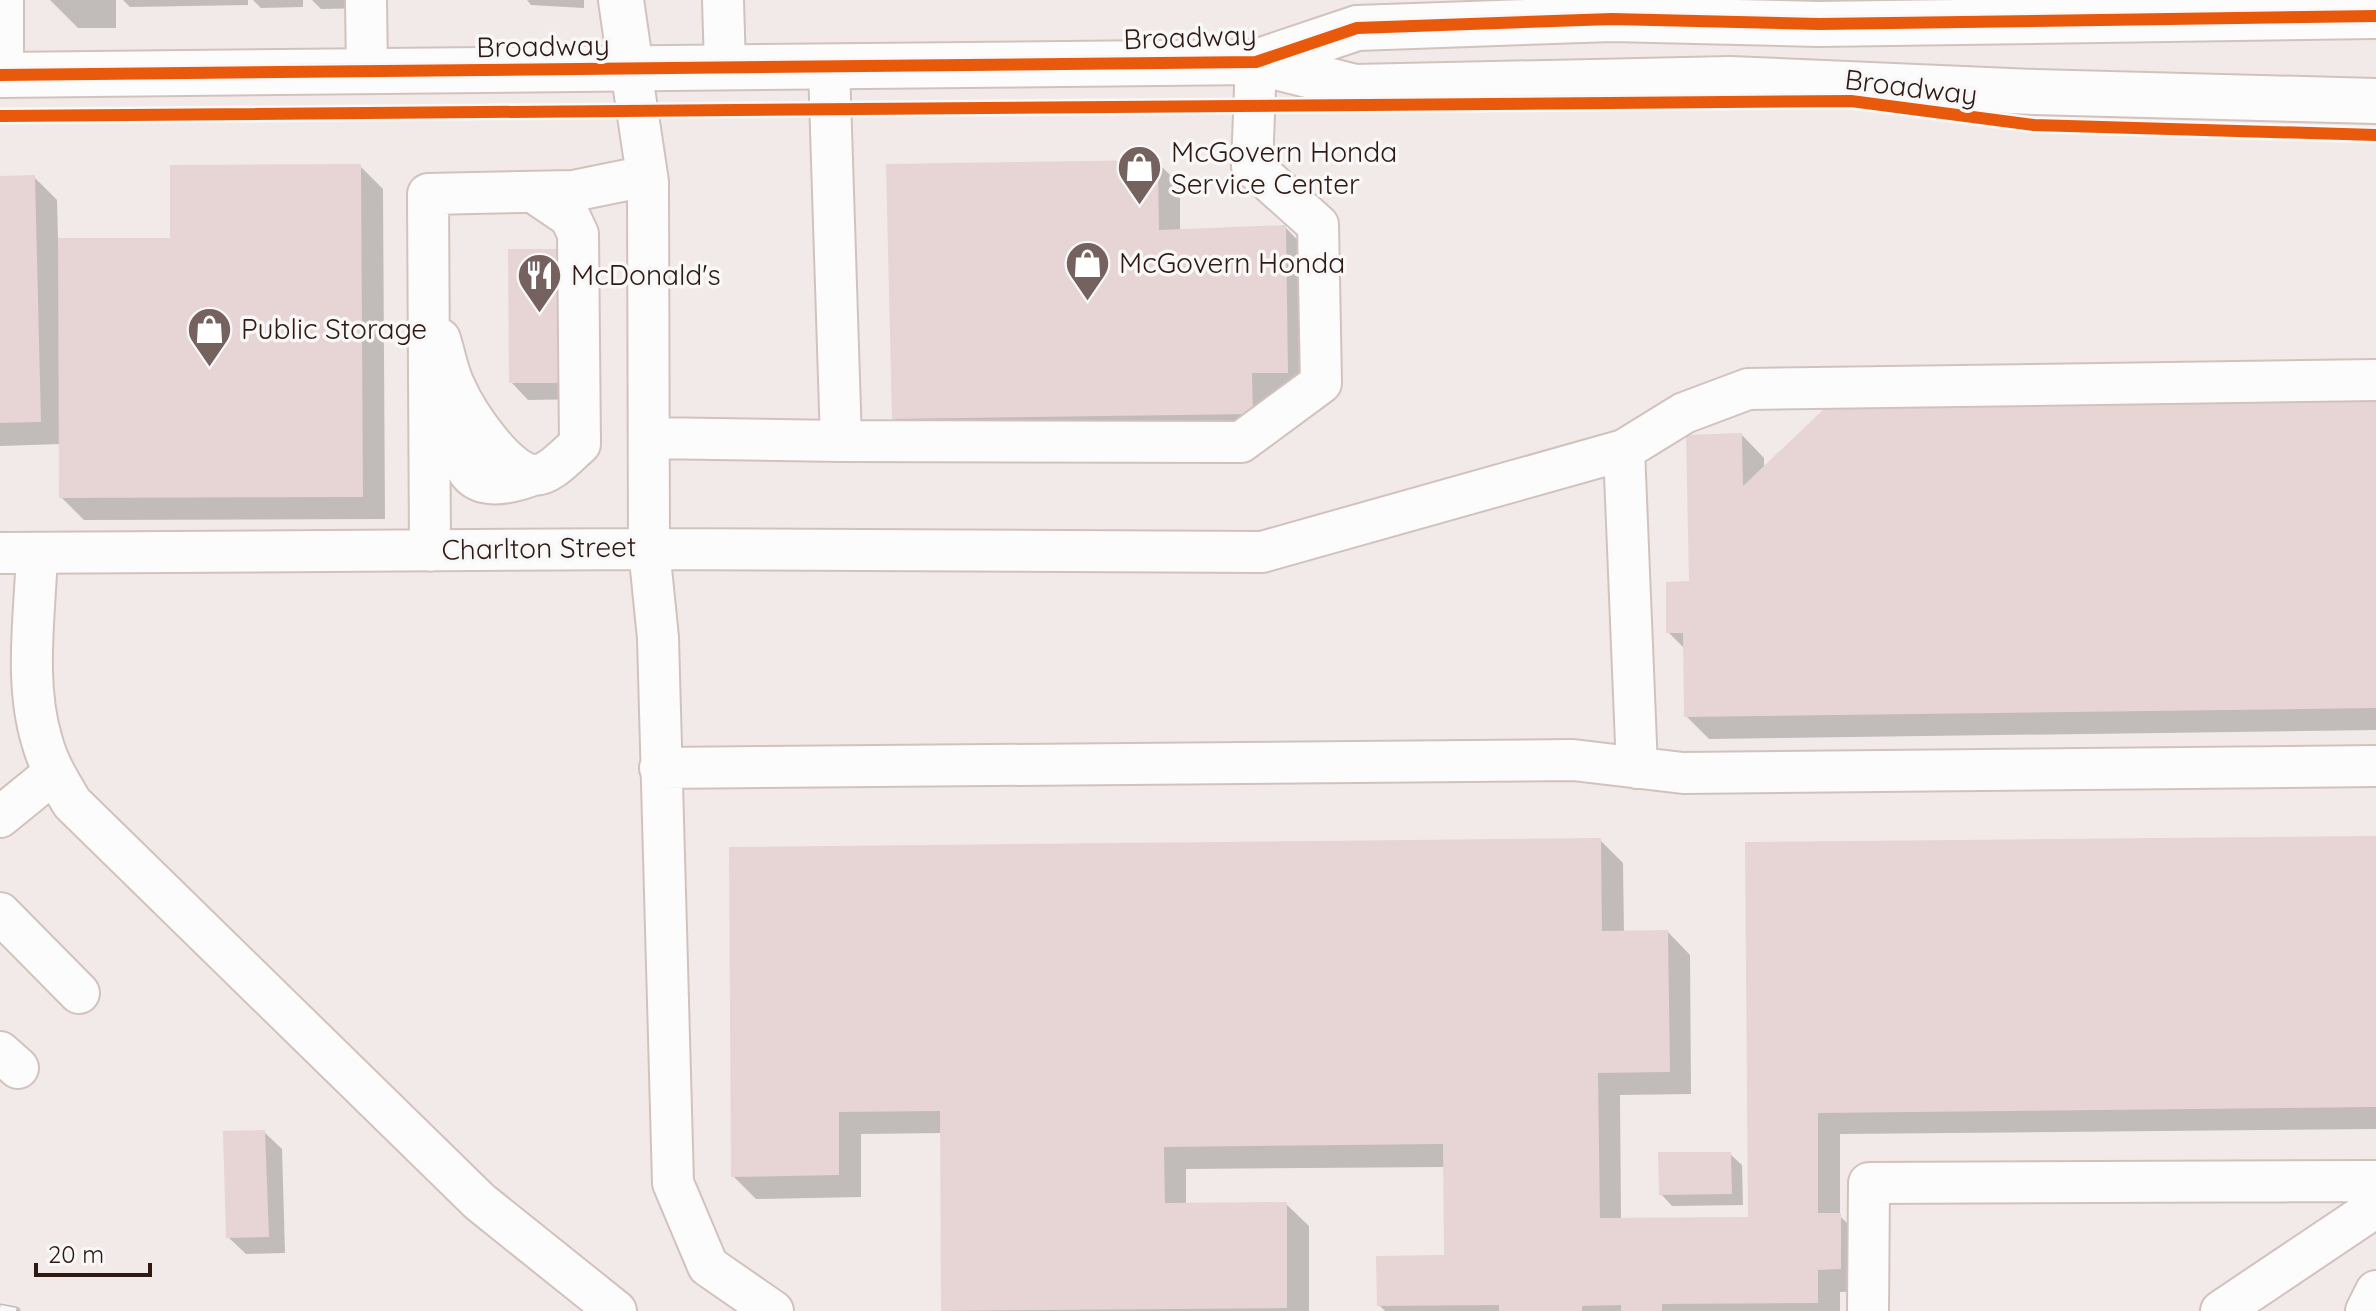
<svg xmlns="http://www.w3.org/2000/svg" width="2376" height="1311" viewBox="0 0 2376 1311" font-family="Quicksand,sans-serif">
  <rect width="100%" height="100%" fill="#f2eae8"/>
  <path fill="#0003" d="M 50,0 L 116,0 L 116,28 L 78,28 Z
    M 123,0 L 248,0 L 248,5 L 130,7 Z
    M 253,0 L 303,0 L 303,7 L 261,8 Z
    M 312,0 L 369,0 L 369,8 L 321,9 Z
    M 527,0 L 584,0 L 584,8 L 531,5 Z
    M 1157,162 L 1180,185 L 1180,231 L 1285,227 L 1307,250 L 1309,395 L 1274,436 L 916,441 L 894,418 Z
    M 360,166 L 383,189 L 385,519 L 84,520 L 61,497 L 61,444 L 0,446 L 0,178 L 34,177 L 57,200 L 58,240 L 172,240 Z
    M 510,251 L 591,399 L 528,400 L 511,382 Z
    M 2376,402 L 2376,730 L 1709,739 L 1686,716 L 1685,649 L 1668,632 L 1691,583 L 1742,435 L 1764,458 L 1764,469 Z
    M 2376,838 L 2376,1129 L 1840,1134 L 1840,1216 L 1862,1238 L 1863,1291 L 1840,1292 L 1840,1311 L 1385,1311 L 1379,1305 L 1446,1257 L 1445,1167 L 1186,1169 L 1186,1204 L 1286,1204 L 1309,1226 L 1309,1311 L 944,1311 L 942,1133 L 861,1134 L 861,1197 L 756,1199 L 733,1176 L 731,849 L 1600,840 L 1623,863 L 1624,933 L 1668,932 L 1690,955 L 1691,1094 L 1620,1095 L 1621,1220 L 1750,1219 L 1747,844 Z
    M 264,1132 L 282,1149 L 285,1253 L 246,1254 L 228,1237 Z
    M 1730,1154 L 1742,1165 L 1743,1205 L 1672,1206 L 1661,1194 Z"/>
  <path fill="#e7d4d4" d="M 1158,160 L 1159,230 L 1286,225 L 1288,373 L 1252,373 L 1253,414 L 892,419 L 886,164 Z
    M 361,164 L 363,497 L 59,498 L 58,238 L 170,238 L 170,165 Z
    M 35,175 L 41,422 L 0,423 L 0,176 Z
    M 508,249 L 573,249 L 574,383 L 509,383 Z
    M 2376,400 L 2376,708 L 1684,717 L 1683,633 L 1666,633 L 1666,582 L 1689,581 L 1686,435 L 1742,433 L 1743,486 L 1826,407 Z
    M 2376,836 L 2376,1107 L 1818,1113 L 1818,1213 L 1841,1213 L 1841,1269 L 1818,1270 L 1818,1303 L 1662,1304 L 1662,1311 L 1621,1311 L 1621,1305 L 1582,1306 L 1582,1311 L 1499,1311 L 1499,1305 L 1377,1306 L 1376,1256 L 1444,1255 L 1443,1144 L 1164,1147 L 1165,1203 L 1287,1202 L 1287,1308 L 941,1311 L 940,1111 L 839,1112 L 839,1175 L 731,1177 L 729,847 L 1601,838 L 1602,931 L 1668,930 L 1670,1072 L 1598,1073 L 1600,1218 L 1748,1217 L 1745,842 Z
    M 265,1130 L 269,1237 L 226,1238 L 223,1131 Z
    M 1658,1152 L 1731,1152 L 1732,1194 L 1659,1195 Z"/>
  <g fill="none" stroke-linecap="round" stroke-linejoin="round">
    <defs>
      <path id="minor" d="M 3,0 L 3,75
        M 366,0 L 367,72
        M 723,0 L 725,67
        M 829,67 L 841,441 L 1241,442 L 1321,383 L 1318,225 L 1252,166 L 1256,62
        M 440,339 C 445,355 448,373 455,387 C 466,412 505,472 533,475 C 550,476 568,454 580,444 L 578,234 L 570,217 L 533,192
        M 455,391 C 459,452 453,505 533,475
        M 649,438 L 841,441
        M 1624,450 L 1684,413 L 1748,389 L 2376,380
        M 430,551 L 428,194 L 573,191 L 627,180 L 648,182
        M 0,553 L 649,549 L 648,182 L 631,69
        M 37,553 C 35,613 24,683 42,741 C 48,764 60,783 72,803 L 480,1202 L 616,1311
        M 660,768 L 1573,760 L 1683,773 L 2376,766
        M 0,817 L 54,773
        M 0,913 L 79,993
        M 0,1052 L 18,1068
        M 773,1311 L 708,1266 L 673,1183 L 658,638 L 649,549 L 1262,552 L 1624,450 L 1637,768
        M 1868,1311 L 1869,1183 L 2376,1181
        M 2221,1311 L 2376,1207
        M 2366,1311 L 2376,1291"/>
      <path id="major" d="M 621,0 L 631,69
        M 1256,62 L 1357,28 L 1612,19 L 1819,24 L 2376,16
        M 0,75 L 1256,62 L 1355,87 L 1730,79 L 2035,92 L 2376,101"/>
    </defs>
    <use href="#minor" stroke="#d2c2be" stroke-width="44"/>
    <use href="#major" stroke="#d2c2be" stroke-width="48"/>
    <use href="#minor" stroke="#fdfcfc" stroke-width="40"/>
    <use href="#major" stroke="#fdfcfc" stroke-width="44"/>
    <defs>
      <path id="rail" d="M 0,1308 L 16,1311"/>
    </defs>
    <use href="#rail" stroke="#c1bdbd" stroke-width="9"/>
    <use href="#rail" stroke="#f8f8f8" stroke-width="6" stroke-dasharray="18" stroke-linecap="butt"/>
    <defs>
      <path id="cycleway" d="M 0,75 L 1256,62 L 1357,28 L 1612,19 L 1819,24 L 2376,16
        M 0,116 L 1851,101 L 2034,125 L 2376,135"/>
    </defs>
    <use href="#cycleway" stroke="#f8f8f8" stroke-width="17"/>
    <use href="#cycleway" stroke="#e8590c" stroke-width="12"/>
  </g>
  <defs>
    <symbol id="shop-pin" viewBox="-11 -11 22 30"><path d="M0 17L-7.5 6A9.5 9.5 0 1 1 7.5 6Z" fill="#75625e" stroke="#f8f8f8"/><path d="M-5-2.5h2.3a2.7 3.5 0 0 1 5.4 0H5L5.5 6h-11ZM-1.5-2.5h3a1.5 2.3 0 0 0-3 0Z" fill="#fff"/></symbol>
    <symbol id="restaurant-pin" viewBox="-11 -11 22 30"><path d="M0 17L-7.5 6A9.5 9.5 0 1 1 7.5 6Z" fill="#75625e" stroke="#f8f8f8"/><path d="M-5-6h1v4h1v-4h1v4h1v-4h1v5L-1.5 .5V6h-2V.5L-5-1ZM5-6V6H3V1.5H1.5Q1.5-4 5-6Z" fill="#fff"/></symbol>
  </defs>
  <g fill-rule="evenodd">
    <use href="#shop-pin" x="1114" y="142" width="51" height="69"/>
    <use href="#shop-pin" x="1062" y="238" width="51" height="69"/>
    <use href="#restaurant-pin" x="514" y="250" width="51" height="69"/>
    <use href="#shop-pin" x="184" y="304" width="51" height="69"/>
  </g>
  <g text-anchor="middle" stroke-width="7" stroke-linejoin="round" paint-order="stroke">
    <g font-size="28" fill="#311913" stroke="#f8f8f8">
      <text transform="translate(1190 37) rotate(-2)" y="10">Broadway</text>
      <text transform="translate(543 46) rotate(-1)" y="10">Broadway</text>
      <text transform="translate(1911 87) rotate(7)" y="10">Broadway</text>
      <text transform="translate(539 548) rotate(-1)" y="10">Charlton Street</text>
    </g>
    <g font-size="28" fill="#311913" stroke="#f8f8f8" text-anchor="start">
      <text x="1171" y="162">McGovern Honda<tspan x="1171" dy="32">Service Center</tspan></text>
      <text x="1119" y="273">McGovern Honda</text>
      <text x="571" y="285">McDonald's</text>
      <text x="241" y="339">Public Storage</text>
    </g>
  </g>
  <path d="M36 1263v12h114v-12" fill="none" stroke="#311913" stroke-width="4"/>
  <text x="48" y="1263" font-size="24" fill="#311913" stroke="#f8f8f8" stroke-width="6" paint-order="stroke">20 m</text>
</svg>
